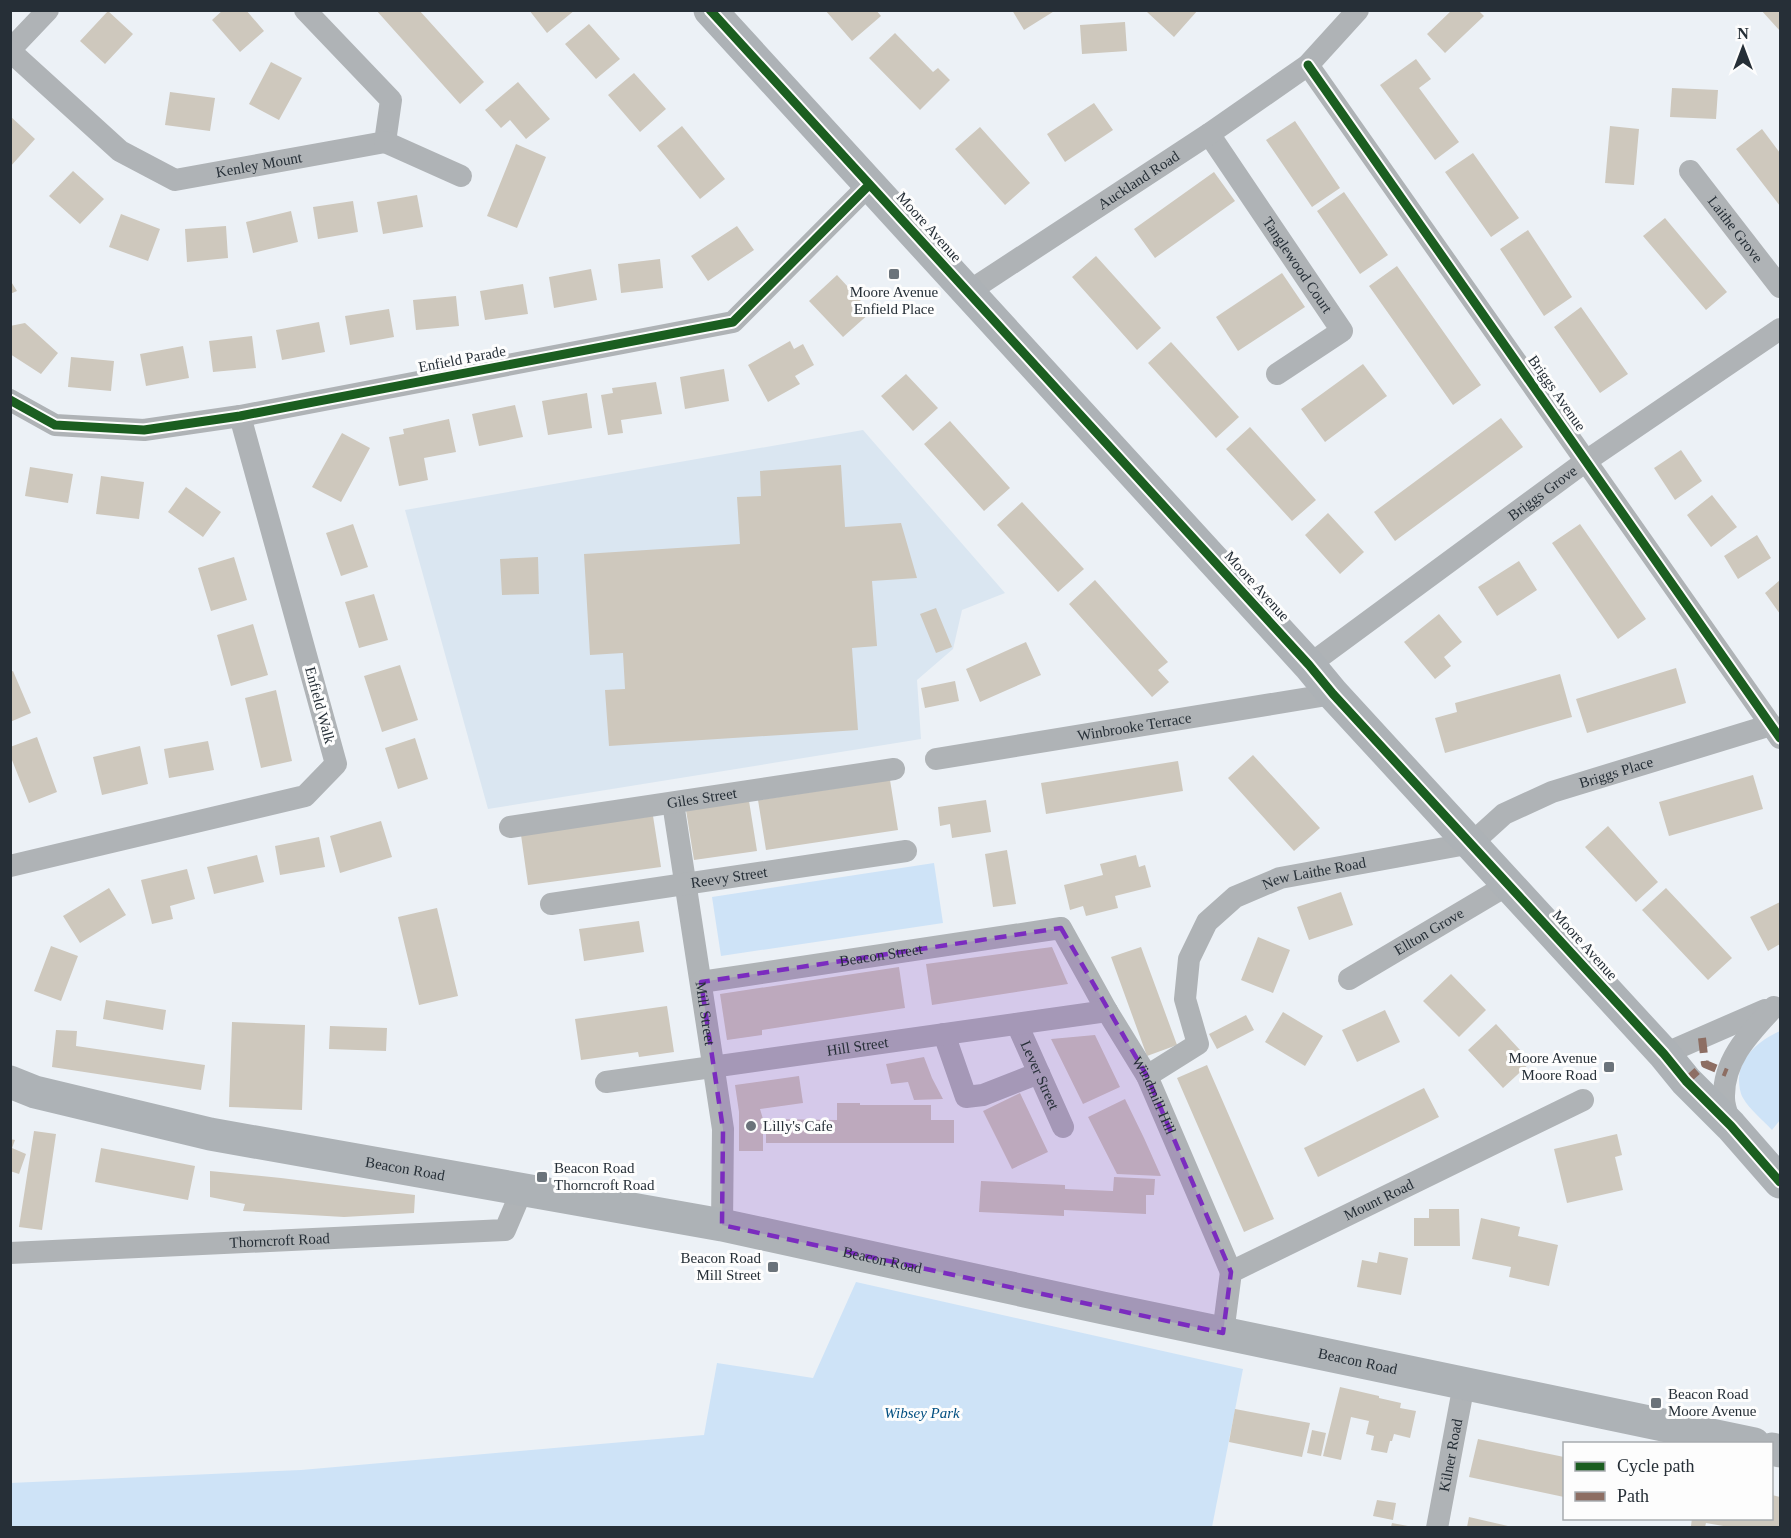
<svg xmlns="http://www.w3.org/2000/svg" width="1791" height="1538" viewBox="0 0 1791 1538" font-family="Georgia,serif">
  <rect width="100%" height="100%" fill="#ecf1f6"/>
  <path fill="#dae6f1" d="M 863,430 L 1005,593 L 962,610 L 953,649 L 917,680 L 921,739 L 488,809 L 405,510 Z"/>
  <path fill="#cee3f7" d="M 934,863 L 943,923 L 721,956 L 712,897 Z
    M 1780,1031 L 1780,1120 L 1772,1130 C 1763,1120 1750,1110 1743,1098 C 1740,1093 1739,1085 1739,1079 C 1740,1056 1760,1040 1780,1031 Z
    M 856,1282 L 1243,1369 L 1212,1527 L 11,1528 L 10,1483 L 301,1470 L 704,1435 L 717,1363 L 813,1378 Z"/>
  <path fill="#cec8bd" d="M 223,10 L 246,10 L 264,31 L 240,52 L 212,20 Z
    M 376,10 L 419,10 L 484,82 L 460,104 Z
    M 529,10 L 575,10 L 547,33 Z
    M 825,10 L 876,10 L 881,16 L 852,41 Z
    M 1012,10 L 1056,10 L 1024,30 Z
    M 1149,10 L 1198,10 L 1174,37 L 1147,12 Z
    M 1452,10 L 1478,10 L 1484,16 L 1445,53 L 1427,34 Z
    M 1761,10 L 1780,10 L 1780,31 Z
    M 108,11 L 133,34 L 105,64 L 80,41 Z
    M 1125,22 L 1127,51 L 1082,54 L 1080,25 Z
    M 589,24 L 620,59 L 596,79 L 565,44 Z
    M 895,33 L 933,72 L 938,68 L 950,80 L 920,110 L 869,58 Z
    M 1416,59 L 1431,79 L 1419,88 L 1459,142 L 1435,160 L 1380,85 Z
    M 271,62 L 302,78 L 279,120 L 249,104 Z
    M 634,73 L 666,109 L 640,132 L 608,95 Z
    M 518,82 L 550,119 L 526,139 L 510,120 L 501,128 L 485,110 Z
    M 1672,88 L 1718,90 L 1716,119 L 1670,117 Z
    M 170,92 L 215,98 L 210,131 L 165,125 Z
    M 1094,103 L 1113,130 L 1065,162 L 1047,134 Z
    M 10,116 L 35,139 L 10,167 Z
    M 1295,121 L 1340,188 L 1312,207 L 1266,140 Z
    M 682,126 L 725,179 L 700,199 L 657,146 Z
    M 1610,126 L 1639,129 L 1634,185 L 1605,183 Z
    M 980,127 L 1030,183 L 1005,205 L 955,149 Z
    M 1762,129 L 1780,153 L 1780,206 L 1736,149 Z
    M 516,144 L 546,157 L 517,228 L 487,216 Z
    M 1473,153 L 1519,218 L 1491,237 L 1445,172 Z
    M 73,171 L 104,199 L 80,224 L 49,196 Z
    M 1214,172 L 1235,201 L 1155,258 L 1134,229 Z
    M 1344,192 L 1388,255 L 1360,274 L 1317,211 Z
    M 417,195 L 423,227 L 383,234 L 377,202 Z
    M 353,201 L 358,232 L 318,239 L 313,207 Z
    M 291,211 L 298,242 L 253,253 L 246,222 Z
    M 121,214 L 160,229 L 148,261 L 109,247 Z
    M 1665,218 L 1727,292 L 1706,310 L 1643,236 Z
    M 226,226 L 228,258 L 187,262 L 185,229 Z
    M 737,226 L 754,250 L 708,281 L 691,256 Z
    M 1528,230 L 1572,297 L 1544,316 L 1500,249 Z
    M 1096,256 L 1161,328 L 1137,350 L 1072,277 Z
    M 660,259 L 663,288 L 621,293 L 618,264 Z
    M 1397,266 L 1481,385 L 1453,405 L 1369,286 Z
    M 591,269 L 597,300 L 554,308 L 549,277 Z
    M 1282,273 L 1305,307 L 1238,351 L 1216,317 Z
    M 837,275 L 871,312 L 843,337 L 809,301 Z
    M 10,280 L 17,291 L 10,294 Z
    M 523,284 L 528,314 L 485,320 L 480,291 Z
    M 456,296 L 459,326 L 416,330 L 413,300 Z
    M 1581,307 L 1628,374 L 1600,393 L 1554,327 Z
    M 389,309 L 394,337 L 350,345 L 345,316 Z
    M 319,322 L 325,352 L 282,360 L 276,330 Z
    M 25,323 L 58,353 L 41,374 L 10,354 L 10,326 Z
    M 252,336 L 256,368 L 213,372 L 209,341 Z
    M 790,341 L 794,349 L 803,344 L 814,365 L 795,376 L 800,384 L 768,402 L 748,365 Z
    M 1171,342 L 1239,417 L 1216,438 L 1148,363 Z
    M 183,346 L 189,378 L 146,386 L 140,354 Z
    M 71,357 L 114,361 L 111,391 L 68,387 Z
    M 1363,364 L 1387,396 L 1325,442 L 1301,409 Z
    M 724,369 L 729,401 L 685,409 L 680,377 Z
    M 906,374 L 938,408 L 913,431 L 881,396 Z
    M 656,382 L 662,414 L 621,420 L 623,433 L 608,435 L 601,395 L 613,393 L 612,388 Z
    M 587,393 L 592,428 L 548,435 L 542,401 Z
    M 515,405 L 523,437 L 479,446 L 472,414 Z
    M 1501,418 L 1523,447 L 1395,541 L 1374,512 Z
    M 449,419 L 456,452 L 424,458 L 428,480 L 399,486 L 389,437 L 404,434 L 403,429 Z
    M 950,421 L 1010,488 L 984,511 L 924,444 Z
    M 1250,427 L 1316,500 L 1292,521 L 1226,449 Z
    M 342,433 L 370,448 L 341,502 L 312,487 Z
    M 1681,450 L 1702,481 L 1675,500 L 1654,468 Z
    M 841,465 L 845,527 L 901,523 L 917,578 L 872,581 L 877,646 L 852,648 L 858,730 L 609,746 L 605,690 L 625,689 L 623,653 L 590,655 L 584,554 L 740,544 L 737,497 L 761,496 L 760,471 Z
    M 30,467 L 73,474 L 68,503 L 25,496 Z
    M 101,476 L 144,482 L 139,519 L 96,514 Z
    M 186,487 L 221,512 L 203,537 L 168,512 Z
    M 1712,495 L 1737,527 L 1711,547 L 1687,515 Z
    M 1022,502 L 1084,569 L 1058,592 L 997,525 Z
    M 1328,513 L 1364,552 L 1340,574 L 1305,535 Z
    M 353,524 L 368,567 L 341,576 L 326,533 Z
    M 1580,524 L 1646,619 L 1618,639 L 1552,543 Z
    M 1757,535 L 1771,558 L 1738,579 L 1724,556 Z
    M 234,557 L 247,600 L 211,611 L 198,568 Z
    M 538,557 L 539,594 L 502,595 L 500,559 Z
    M 1519,561 L 1537,590 L 1497,616 L 1478,587 Z
    M 1095,580 L 1168,662 L 1158,670 L 1169,682 L 1152,697 L 1069,604 Z
    M 1780,580 L 1780,614 L 1765,593 Z
    M 374,594 L 388,640 L 359,648 L 345,602 Z
    M 936,608 L 952,647 L 936,653 L 920,614 Z
    M 1439,614 L 1462,642 L 1444,657 L 1451,666 L 1435,679 L 1404,642 Z
    M 253,624 L 268,675 L 231,686 L 217,635 Z
    M 1026,642 L 1041,675 L 980,702 L 966,669 Z
    M 400,665 L 418,720 L 382,732 L 364,676 Z
    M 1676,668 L 1686,703 L 1587,733 L 1576,699 Z
    M 13,671 L 31,713 L 10,722 L 10,672 Z
    M 1560,674 L 1572,717 L 1445,753 L 1435,718 L 1457,712 L 1455,703 Z
    M 955,681 L 959,701 L 925,708 L 921,688 Z
    M 276,690 L 292,761 L 261,768 L 245,698 Z
    M 37,737 L 57,792 L 29,803 L 10,755 L 10,747 Z
    M 415,738 L 428,779 L 398,789 L 385,748 Z
    M 208,741 L 214,770 L 169,778 L 164,749 Z
    M 140,746 L 148,784 L 102,795 L 93,757 Z
    M 1253,755 L 1320,828 L 1294,851 L 1228,778 Z
    M 1178,761 L 1183,791 L 1046,814 L 1041,783 Z
    M 1753,775 L 1763,809 L 1669,836 L 1659,802 Z
    M 890,780 L 898,830 L 766,850 L 758,800 Z
    M 986,800 L 991,832 L 952,838 L 950,824 L 940,826 L 938,807 Z
    M 749,801 L 757,851 L 694,860 L 686,810 Z
    M 653,816 L 661,867 L 528,885 L 521,835 Z
    M 381,821 L 392,857 L 340,873 L 330,836 Z
    M 1608,826 L 1658,882 L 1636,902 L 1585,847 Z
    M 319,837 L 325,867 L 280,875 L 275,846 Z
    M 1007,850 L 1016,904 L 993,907 L 985,854 Z
    M 257,855 L 264,882 L 214,894 L 207,867 Z
    M 1136,855 L 1139,867 L 1145,865 L 1151,887 L 1115,896 L 1118,908 L 1086,916 L 1083,906 L 1070,910 L 1064,885 L 1103,875 L 1100,864 Z
    M 187,869 L 195,899 L 170,906 L 173,919 L 152,924 L 141,880 Z
    M 109,888 L 126,915 L 80,943 L 63,916 Z
    M 1666,888 L 1732,958 L 1708,980 L 1642,910 Z
    M 1341,892 L 1353,925 L 1309,940 L 1297,907 Z
    M 1780,902 L 1780,944 L 1768,951 L 1750,917 Z
    M 437,908 L 458,996 L 419,1005 L 398,917 Z
    M 639,921 L 644,952 L 584,961 L 579,929 Z
    M 1258,937 L 1290,950 L 1273,993 L 1241,980 Z
    M 51,946 L 78,956 L 61,1001 L 34,991 Z
    M 1052,947 L 1068,984 L 932,1005 L 926,964 Z
    M 1141,947 L 1177,1045 L 1147,1056 L 1111,957 Z
    M 899,967 L 905,1008 L 762,1030 L 762,1035 L 727,1040 L 720,994 Z
    M 1451,974 L 1486,1010 L 1459,1037 L 1423,1001 Z
    M 106,1000 L 166,1010 L 163,1030 L 103,1019 Z
    M 667,1006 L 674,1052 L 639,1057 L 638,1052 L 581,1060 L 575,1019 Z
    M 1385,1010 L 1400,1042 L 1357,1062 L 1342,1030 Z
    M 1283,1012 L 1323,1036 L 1305,1066 L 1265,1042 Z
    M 1246,1015 L 1254,1030 L 1217,1049 L 1209,1034 Z
    M 232,1022 L 305,1025 L 302,1110 L 229,1107 Z
    M 1496,1024 L 1531,1062 L 1503,1088 L 1468,1050 Z
    M 330,1026 L 387,1028 L 386,1051 L 329,1049 Z
    M 56,1030 L 77,1031 L 76,1046 L 205,1065 L 201,1090 L 52,1067 Z
    M 1095,1035 L 1120,1087 L 1083,1104 L 1051,1039 Z
    M 924,1057 L 932,1078 L 943,1099 L 914,1100 L 908,1082 L 891,1084 L 886,1064 Z
    M 1207,1065 L 1274,1219 L 1244,1232 L 1177,1078 Z
    M 799,1076 L 803,1103 L 760,1109 L 763,1119 L 763,1151 L 739,1151 L 739,1112 L 735,1085 Z
    M 1424,1088 L 1439,1117 L 1318,1177 L 1304,1148 Z
    M 1020,1093 L 1048,1152 L 1012,1169 L 983,1111 Z
    M 1125,1099 L 1144,1138 L 1161,1176 L 1117,1174 L 1088,1117 Z
    M 837,1103 L 860,1103 L 860,1105 L 931,1105 L 931,1120 L 954,1120 L 954,1143 L 766,1143 L 766,1119 L 837,1120 Z
    M 34,1131 L 56,1134 L 42,1230 L 19,1227 Z
    M 1617,1134 L 1622,1155 L 1615,1157 L 1623,1190 L 1567,1203 L 1554,1149 Z
    M 10,1139 L 15,1140 L 12,1148 L 26,1154 L 19,1174 L 10,1171 Z
    M 101,1148 L 195,1166 L 188,1200 L 95,1182 Z
    M 210,1171 L 281,1178 L 415,1195 L 414,1213 L 344,1217 L 243,1211 L 245,1204 L 210,1197 Z
    M 1114,1177 L 1155,1179 L 1154,1195 L 1146,1195 L 1146,1214 L 1064,1210 L 1064,1216 L 979,1212 L 981,1181 L 1065,1185 L 1065,1189 L 1113,1191 Z
    M 1429,1209 L 1459,1209 L 1460,1246 L 1414,1246 L 1414,1218 L 1429,1218 Z
    M 1481,1218 L 1520,1227 L 1518,1236 L 1558,1245 L 1549,1286 L 1509,1277 L 1511,1267 L 1472,1259 Z
    M 1379,1252 L 1408,1258 L 1401,1295 L 1357,1287 L 1362,1260 L 1377,1263 Z
    M 1340,1387 L 1379,1396 L 1379,1398 L 1401,1403 L 1400,1408 L 1416,1411 L 1410,1438 L 1394,1434 L 1392,1441 L 1390,1441 L 1387,1453 L 1371,1450 L 1374,1436 L 1366,1434 L 1369,1421 L 1351,1417 L 1341,1460 L 1323,1456 Z
    M 1235,1409 L 1310,1423 L 1302,1457 L 1229,1442 Z
    M 1312,1430 L 1326,1433 L 1321,1456 L 1307,1453 Z
    M 1478,1439 L 1564,1457 L 1564,1497 L 1469,1477 Z
    M 1772,1495 L 1780,1497 L 1779,1527 L 1729,1527 L 1706,1523 L 1705,1527 L 1691,1526 L 1692,1518 L 1772,1518 Z
    M 1377,1500 L 1396,1503 L 1393,1520 L 1373,1516 Z
    M 1469,1517 L 1508,1526 L 1507,1527 L 1467,1527 Z
    M 1392,1523 L 1408,1526 L 1408,1527 L 1391,1527 Z"/>
  <g fill="none" stroke-linecap="round" stroke-linejoin="round">
    <g stroke="#afb3b6" stroke-width="22">
      <path d="M 10,50 L 48,10"/>
      <path id="s1" d="M 10,51 L 120,151 L 175,180 L 385,142 L 391,100 L 305,10"/>
      <path d="M 1308,65 L 1780,738"/>
      <path id="s2" d="M 1209,134 L 1342,331 L 1277,374"/>
      <path d="M 385,142 L 461,176"/>
      <path id="s3" d="M 1690,171 L 1780,287"/>
      <path id="s4" d="M 968,292 L 1209,134 L 1308,65 L 1358,10"/>
      <path d="M 10,400 L 55,425 L 144,430 L 240,416 L 733,322 L 869,185"/>
      <path id="s5" d="M 1309,665 L 1586,461 L 1780,329"/>
      <path id="s6" d="M 936,759 L 1333,694"/>
      <path id="s7" d="M 673,803 L 723,1129 L 722,1225"/>
      <path id="s8" d="M 510,827 L 894,769"/>
      <path d="M 10,866 L 305,796 L 336,764 L 240,416"/>
      <path id="s9" d="M 551,904 L 906,851"/>
      <path id="s10" d="M 1349,979 L 1509,884"/>
      <path id="s11" d="M 701,982 L 1061,928 L 1107,1011 L 1147,1076 L 1231,1272"/>
      <path id="s12" d="M 1017,1024 L 1063,1127"/>
      <path d="M 944,1034 L 966,1097 L 983,1095 L 1039,1073"/>
      <path d="M 1664,1054 L 1765,1010"/>
      <path id="s13" d="M 1147,1076 L 1198,1044 L 1185,999 L 1189,959 L 1207,922 L 1235,897 L 1280,878 L 1472,843 L 1504,814 L 1552,792 L 1771,725"/>
      <path id="s14" d="M 606,1082 L 1107,1011"/>
      <path d="M 1731,1125 C 1728,1116 1724,1107 1724,1098 C 1723,1059 1750,1033 1774,1007"/>
      <path id="s15" d="M 10,1253 L 505,1230 L 522,1190"/>
      <path id="s16" d="M 1223,1333 L 1231,1272 L 1583,1100"/>
      <path id="s17" d="M 1437,1528 L 1464,1384"/>
    </g>
    <g stroke="#adb2b6" stroke-width="33">
      <path d="M 710,10 L 1309,665 L 1333,694 L 1664,1054 L 1686,1081 L 1731,1126 L 1780,1182"/>
      <path id="s18" d="M 10,1082 L 35,1092 L 210,1134 L 722,1225 L 1103,1308 L 1754,1444"/>
      <path d="M 1772,1449 L 1780,1451"/>
    </g>
    <path stroke="#8d6e63" stroke-width="8" stroke-dasharray="15 8" stroke-linecap="butt" d="M 1702,1038 L 1705,1064 L 1727,1073
      M 1686,1081 L 1705,1064"/>
    <defs>
      <path id="cycleway" d="M 710,10 L 1309,665 L 1333,694 L 1664,1054 L 1686,1081 L 1731,1126 L 1780,1182
        M 1308,65 L 1780,738
        M 10,400 L 55,425 L 144,430 L 240,416 L 733,322 L 869,185"/>
    </defs>
    <use href="#cycleway" stroke="#fdfdfd" stroke-width="13"/>
    <use href="#cycleway" stroke="#1b5e20" stroke-width="9"/>
  </g>
  <path fill="#7b2cbf" fill-opacity="0.2" stroke="#7b2cbf" stroke-width="4.5" stroke-dasharray="12 8" stroke-linejoin="round" d="M 1061,928 L 1147,1076 L 1231,1272 L 1223,1333 L 722,1225 L 723,1129 L 701,982 Z"/>
  <g fill="#6b737a" stroke="#fdfdfd" stroke-width="2">
    <rect x="888" y="268" width="12" height="12" rx="3"/>
    <rect x="1603" y="1061" width="12" height="12" rx="3"/>
    <circle cx="751" cy="1126" r="6"/>
    <rect x="536" y="1171" width="12" height="12" rx="3"/>
    <rect x="767" y="1261" width="12" height="12" rx="3"/>
    <rect x="1650" y="1397" width="12" height="12" rx="3"/>
  </g>
  <g text-anchor="middle" stroke-width="6" stroke-linejoin="round" paint-order="stroke">
    <g font-size="15" fill="#262f37" stroke="#fdfdfd">
      <text dy="5" stroke="none"><textPath href="#s1" startOffset="296">Kenley Mount</textPath></text>
      <text dy="5" stroke="none"><textPath href="#s4" startOffset="204">Auckland Road</textPath></text>
      <text transform="translate(929 227) rotate(48)" y="5">Moore Avenue</text>
      <text dy="5" stroke="none"><textPath href="#s3" startOffset="74">Laithe Grove</textPath></text>
      <text dy="5" stroke="none"><textPath href="#s2" startOffset="158">Tanglewood Court</textPath></text>
      <text transform="translate(462 359) rotate(-11)" y="5">Enfield Parade</text>
      <text transform="translate(1557 393) rotate(55)" y="5">Briggs Avenue</text>
      <text dy="5" stroke="none"><textPath href="#s5" startOffset="290">Briggs Grove</textPath></text>
      <text transform="translate(1257 586) rotate(48)" y="5">Moore Avenue</text>
      <text transform="translate(320 705) rotate(75)" y="5">Enfield Walk</text>
      <text dy="5" stroke="none"><textPath href="#s6" startOffset="201">Winbrooke Terrace</textPath></text>
      <text dy="5" stroke="none"><textPath href="#s13" startOffset="633">Briggs Place</textPath></text>
      <text dy="5" stroke="none"><textPath href="#s8" startOffset="194">Giles Street</textPath></text>
      <text dy="5" stroke="none"><textPath href="#s13" startOffset="309">New Laithe Road</textPath></text>
      <text dy="5" stroke="none"><textPath href="#s9" startOffset="180">Reevy Street</textPath></text>
      <text dy="5" stroke="none"><textPath href="#s10" startOffset="93">Ellton Grove</textPath></text>
      <text transform="translate(1585 945) rotate(48)" y="5">Moore Avenue</text>
      <text dy="5" stroke="none"><textPath href="#s11" startOffset="182">Beacon Street</textPath></text>
      <text dy="5" stroke="none"><textPath href="#s7" startOffset="213">Mill Street</textPath></text>
      <text dy="5" stroke="none"><textPath href="#s14" startOffset="254">Hill Street</textPath></text>
      <text dy="5" stroke="none"><textPath href="#s12" startOffset="56">Lever Street</textPath></text>
      <text dy="5" stroke="none"><textPath href="#s11" startOffset="556">Windmill Hill</textPath></text>
      <text dy="5" stroke="none"><textPath href="#s18" startOffset="405">Beacon Road</textPath></text>
      <text dy="5" stroke="none"><textPath href="#s16" startOffset="226">Mount Road</textPath></text>
      <text dy="5" stroke="none"><textPath href="#s15" startOffset="270">Thorncroft Road</textPath></text>
      <text dy="5" stroke="none"><textPath href="#s18" startOffset="891">Beacon Road</textPath></text>
      <text dy="5" stroke="none"><textPath href="#s18" startOffset="1377">Beacon Road</textPath></text>
      <text dy="5" stroke="none"><textPath href="#s17" startOffset="74">Kilner Road</textPath></text>
    </g>
    <g font-size="15" fill="#262f37" stroke="#fdfdfd" text-anchor="start">
      <text x="894" y="297" text-anchor="middle">Moore Avenue<tspan x="894" dy="17">Enfield Place</tspan></text>
      <text x="1597" y="1063" text-anchor="end">Moore Avenue<tspan x="1597" dy="17">Moore Road</tspan></text>
      <text x="763" y="1131">Lilly's Cafe</text>
      <text x="554" y="1173">Beacon Road<tspan x="554" dy="17">Thorncroft Road</tspan></text>
      <text x="761" y="1263" text-anchor="end">Beacon Road<tspan x="761" dy="17">Mill Street</tspan></text>
      <text x="1668" y="1399">Beacon Road<tspan x="1668" dy="17">Moore Avenue</tspan></text>
    </g>
    <g font-size="15" font-style="italic" fill="#004e80" stroke="#fdfdfd">
      <text x="922" y="1418">Wibsey Park</text>
    </g>
  </g>
  <rect width="1791" height="1538" fill="none" stroke="#262f37" stroke-width="24"/>
  <rect x="1563" y="1442" width="210" height="78" fill="#fdfdfd" stroke="#a7abae" stroke-width="1.5"/>
  <rect x="1575" y="1462" width="30" height="9" fill="#1b5e20" stroke="#a7abae" stroke-width="1.5"/>
  <text x="1617" y="1472" font-size="18" fill="#262f37">Cycle path</text>
  <rect x="1575" y="1492" width="30" height="9" fill="#8d6e63" stroke="#a7abae" stroke-width="1.5"/>
  <text x="1617" y="1502" font-size="18" fill="#262f37">Path</text>
  <g transform="translate(1743 48)" stroke="#fdfdfd" stroke-width="4.5" paint-order="stroke">
  <path d="M0-4.5L10 22L0 15L-10 22Z" fill="#262f37"/>
  <text y="-9" font-size="16" font-weight="bold" text-anchor="middle" fill="#262f37">N</text>
  </g>
</svg>
